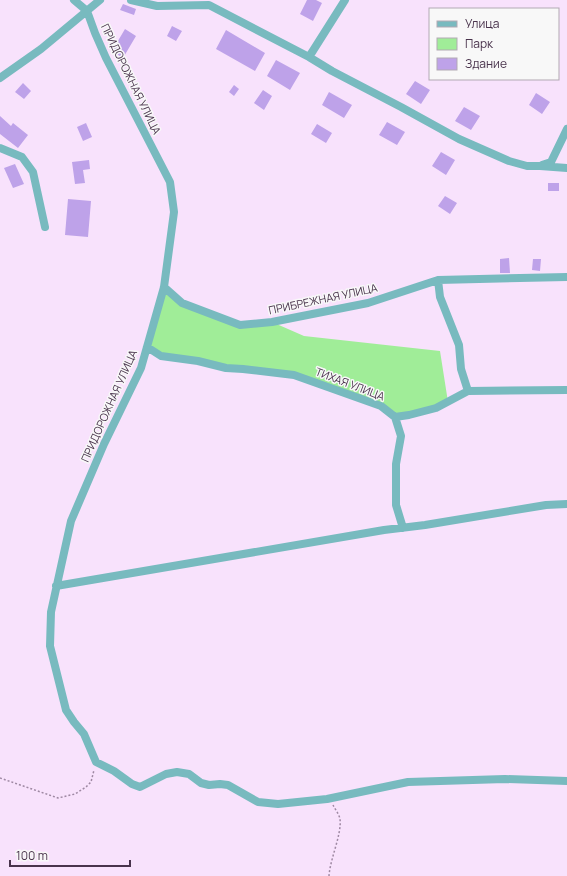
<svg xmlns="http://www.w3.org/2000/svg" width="567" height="876" viewBox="0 0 567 876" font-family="Manrope,sans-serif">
  <rect width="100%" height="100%" fill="#f8e2fc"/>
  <path fill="#a0ed98" d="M 164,287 L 182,303 L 240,325 L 272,322 L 304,336 L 440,351 L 448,402 L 395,417 L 381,406 L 294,375 L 161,356 L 147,347 Z"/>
  <path fill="#bea2e9" d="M 307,0 L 316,0 L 322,3 L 313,21 L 300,14 Z
    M 123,4 L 136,9 L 134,15 L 120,10 Z
    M 172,26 L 182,31 L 176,41 L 167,36 Z
    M 125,29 L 136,36 L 123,58 L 112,51 Z
    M 226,30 L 265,53 L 255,71 L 216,49 Z
    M 276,60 L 300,73 L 290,90 L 267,76 Z
    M 415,81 L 430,90 L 421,104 L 406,94 Z
    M 23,83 L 31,91 L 24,99 L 15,92 Z
    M 234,85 L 239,89 L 234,96 L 229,92 Z
    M 263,90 L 272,96 L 264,110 L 254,103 Z
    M 329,92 L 352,105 L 344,118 L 322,105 Z
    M 536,93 L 550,102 L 542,114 L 529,105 Z
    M 464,107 L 480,116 L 471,130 L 455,121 Z
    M 0,116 L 11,126 L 13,123 L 28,135 L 18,148 L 0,134 Z
    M 387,122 L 405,132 L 397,145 L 379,135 Z
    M 86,123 L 92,137 L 83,141 L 77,127 Z
    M 317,124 L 332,133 L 326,143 L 311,134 Z
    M 441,152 L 455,160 L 446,175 L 432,166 Z
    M 89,160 L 90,169 L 83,170 L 85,183 L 75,184 L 72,162 Z
    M 15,164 L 24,184 L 13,188 L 4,168 Z
    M 548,183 L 559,183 L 559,191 L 548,191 Z
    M 445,196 L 457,203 L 450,214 L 438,206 Z
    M 68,199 L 91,201 L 88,237 L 65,235 Z
    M 509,258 L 510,273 L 500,273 L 500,259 Z
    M 533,259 L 541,259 L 540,271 L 532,270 Z"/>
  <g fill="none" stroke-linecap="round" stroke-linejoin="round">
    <path stroke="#9f89a3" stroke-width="1.5" stroke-dasharray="2 2" stroke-linecap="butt" d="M 0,778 L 58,798 L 75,794 L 86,787 L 91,782 L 94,770
      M 329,876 C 330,859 342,834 340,819 C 339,814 335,809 333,805"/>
    <path stroke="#78babf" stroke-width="8" d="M 74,0 L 87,11 L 95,33 L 106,58 L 170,182 L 174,212 L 164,287 L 141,368 L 104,444 L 71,521 L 51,612 L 50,646 L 66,710 L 74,722 L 84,734 L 96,762 L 114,771 L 132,784 L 140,787 L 166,774 L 177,772 L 189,774 L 201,783 L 209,785 L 220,784 L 228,785 L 258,802 L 278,804 L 327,799 L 408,782 L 505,779 L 567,781
      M 131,0 L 157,6 L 209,5 L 309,57 L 332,71 L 401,107 L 459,139 L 509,161 L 527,166 L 540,166 L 567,168
      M 309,57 L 345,0
      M 0,78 L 41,49 L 100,0
      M 0,148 L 22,157 L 33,172 L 45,227
      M 542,165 L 551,162 L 567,129
      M 438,280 L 440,297 L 459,345 L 461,369 L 468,391
      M 164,287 L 182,303 L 240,325 L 272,322 L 368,303 L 438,280 L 567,277
      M 147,347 L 161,356 L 198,361 L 226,368 L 243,369 L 294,375 L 381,406 L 395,417 L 409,415 L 436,408 L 468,391 L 567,390
      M 395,417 L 401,436 L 396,464 L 396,505 L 403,528
      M 56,586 L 384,530 L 425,525 L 546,505 L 567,504"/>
  </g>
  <g text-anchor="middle" stroke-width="3" stroke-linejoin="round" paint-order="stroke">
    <g font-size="11" fill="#49334c" stroke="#f8f8f8">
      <text transform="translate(131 79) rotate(64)" y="4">ПРИДОРОЖНАЯ УЛИЦА</text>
      <text transform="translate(323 299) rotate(-12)" y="4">ПРИБРЕЖНАЯ УЛИЦА</text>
      <text transform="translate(350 384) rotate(21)" y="4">ТИХАЯ УЛИЦА</text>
      <text transform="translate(109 406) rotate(-66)" y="4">ПРИДОРОЖНАЯ УЛИЦА</text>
    </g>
  </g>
  <rect x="429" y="8" width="130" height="72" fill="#f8f8f8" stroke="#b2a9b3"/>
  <rect x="437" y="21" width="20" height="6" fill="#78babf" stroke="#b2a9b3"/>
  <text x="465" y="28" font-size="12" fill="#49334c">Улица</text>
  <rect x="437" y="38" width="20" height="12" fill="#a0ed98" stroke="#b2a9b3"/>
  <text x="465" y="48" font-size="12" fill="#49334c">Парк</text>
  <rect x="437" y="58" width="20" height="12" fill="#bea2e9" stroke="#b2a9b3"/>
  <text x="465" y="68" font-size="12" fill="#49334c">Здание</text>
  <path d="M10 860v6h120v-6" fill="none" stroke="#49334c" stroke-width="2"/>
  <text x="16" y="860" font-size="12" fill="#49334c" stroke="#f8f8f8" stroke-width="3" paint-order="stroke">100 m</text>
</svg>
